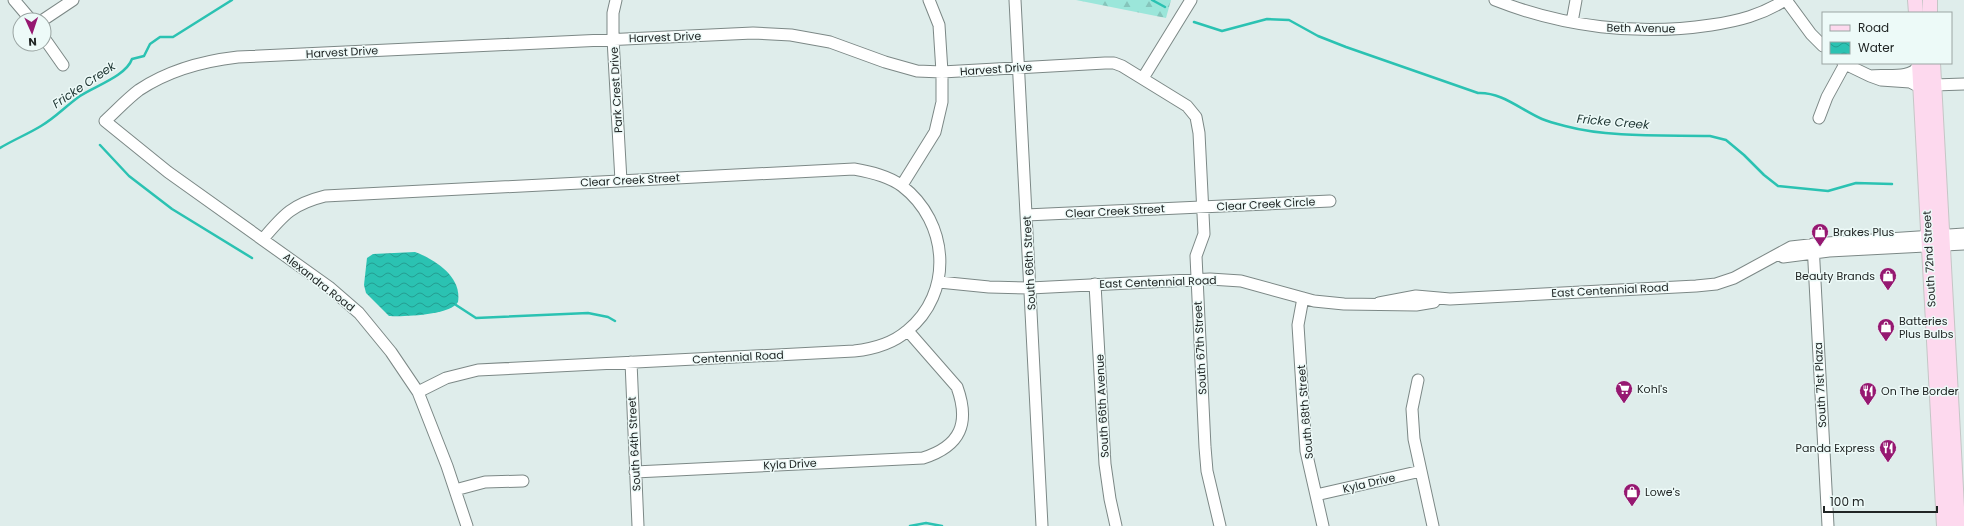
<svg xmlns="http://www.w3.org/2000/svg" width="1964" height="526" viewBox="0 0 1964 526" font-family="Poppins,sans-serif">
  <defs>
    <pattern id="forest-firs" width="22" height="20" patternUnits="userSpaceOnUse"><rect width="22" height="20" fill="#9be6da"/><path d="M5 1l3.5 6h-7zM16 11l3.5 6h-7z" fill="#85c5bb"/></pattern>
    <pattern id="water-waves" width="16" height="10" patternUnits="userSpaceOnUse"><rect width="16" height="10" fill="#2bc2b2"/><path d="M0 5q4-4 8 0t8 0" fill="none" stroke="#249d91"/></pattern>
  </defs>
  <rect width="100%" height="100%" fill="#dfedeb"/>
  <path fill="url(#forest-firs)" d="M 1076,0 L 1171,0 L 1166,18 Z"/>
  <path fill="url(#water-waves)" d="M 415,252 C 436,260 462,277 458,302 C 451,315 403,317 389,316 L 366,293 L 364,285 L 367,258 L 373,254 Z"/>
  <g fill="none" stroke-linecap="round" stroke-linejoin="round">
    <path stroke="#2bc2b2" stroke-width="2.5" d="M 1152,0 L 1165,7
      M 1194,22 L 1222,31 L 1267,19 L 1289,20 L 1318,36 L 1346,47 L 1478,93 C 1502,92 1521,110 1542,119 C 1549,122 1557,124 1565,126 C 1610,138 1664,135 1710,136 L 1726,140 L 1744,155 L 1764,175 L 1778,186 L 1828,191 L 1856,183 L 1892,184
      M 100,145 L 129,176 L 172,209 L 252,258
      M 0,148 C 13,140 28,134 41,126 C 55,118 67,105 80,96 C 95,86 126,76 132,59 L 144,56 L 150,44 L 160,37 L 173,37 L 232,0
      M 456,305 L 476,318 L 588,313 L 608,317 L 615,321
      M 910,526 L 926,523 L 942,526"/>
    <defs>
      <path id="minor" d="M 14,0 L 31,20
        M 616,0 L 613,13 L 613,39 L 621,181
        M 1015,0 L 1042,526
        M 1495,0 C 1563,27 1638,36 1711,25 C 1738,21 1762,15 1785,0
        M 1786,0 L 1811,34 L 1823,46
        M 43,20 L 73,0
        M 1572,22 L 1576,0
        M 44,38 L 63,65
        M 1843,63 L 1870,76
        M 1919,65 C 1912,80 1885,74 1870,76 L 1881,80 L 1910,82 L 1920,87
        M 1143,78 L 1191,0
        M 1934,85 L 1964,84
        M 1819,118 L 1827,97 L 1845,64
        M 902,185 L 935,132 L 942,102 L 942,72 L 939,25 L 929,0
        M 1026,215 L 1330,201
        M 263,239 C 284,214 293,204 325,196 L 854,169 C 871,172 889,176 902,186 C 949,222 954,293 907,331 C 892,344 873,349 854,351 L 478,370 L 446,378 L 418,392
        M 1813,244 L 1828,526
        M 1783,257 L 1829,251 L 1964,244
        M 939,282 L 989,287 L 1030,288 L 1210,279 L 1241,281 L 1314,301 L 1344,304 L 1416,305 L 1434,302
        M 1095,284 L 1105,464 L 1110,499 L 1116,526
        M 1303,298 L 1298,325 L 1306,451 L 1323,526
        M 1379,303 L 1416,296 L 1450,299 L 1696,286 L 1716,284 L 1734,278 L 1791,247 L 1827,243 L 1964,234
        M 631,362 L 638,526
        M 1418,380 L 1412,409 L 1414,439 L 1433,526
        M 635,472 L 923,458 C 961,446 970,423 957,387 L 908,331
        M 455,490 L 485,482 L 523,481
        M 1316,495 L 1421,471
        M 467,526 L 447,466 L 418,392 L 391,352 L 359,313 L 329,287 L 168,172 L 105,121 C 116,111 127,99 139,90 C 169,70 203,61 238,57 L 753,33 L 791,35 L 830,42 L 885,62 L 917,71 L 942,72 L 1105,63 L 1114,63 L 1122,66 L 1187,106 L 1196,117 L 1199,133 L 1204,234 L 1196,256 L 1205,447 L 1207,471 L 1220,526"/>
      <path id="major" d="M 1915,0 L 1916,13
        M 1930,0 L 1930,13
        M 1919,63 L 1944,526
        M 1933,63 L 1958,526"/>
    </defs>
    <use href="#minor" stroke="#7c8886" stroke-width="13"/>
    <use href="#major" stroke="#c5c6c6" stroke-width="16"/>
    <use href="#minor" stroke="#fff" stroke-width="11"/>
    <use href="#major" stroke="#fdd9ee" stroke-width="14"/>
  </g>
  <defs>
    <symbol id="shop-pin" viewBox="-11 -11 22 30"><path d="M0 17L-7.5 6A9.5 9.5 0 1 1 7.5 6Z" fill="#961871" stroke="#edfaf8"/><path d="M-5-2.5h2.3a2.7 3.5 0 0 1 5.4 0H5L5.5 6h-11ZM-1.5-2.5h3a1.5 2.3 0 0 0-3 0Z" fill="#fff"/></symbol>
    <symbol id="supermarket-pin" viewBox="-11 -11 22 30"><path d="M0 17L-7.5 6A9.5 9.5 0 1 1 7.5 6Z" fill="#961871" stroke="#edfaf8"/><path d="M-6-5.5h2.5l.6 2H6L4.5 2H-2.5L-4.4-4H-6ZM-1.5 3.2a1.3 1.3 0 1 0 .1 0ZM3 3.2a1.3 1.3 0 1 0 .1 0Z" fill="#fff"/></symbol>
    <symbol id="restaurant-pin" viewBox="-11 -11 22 30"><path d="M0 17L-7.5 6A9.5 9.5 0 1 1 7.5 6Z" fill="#961871" stroke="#edfaf8"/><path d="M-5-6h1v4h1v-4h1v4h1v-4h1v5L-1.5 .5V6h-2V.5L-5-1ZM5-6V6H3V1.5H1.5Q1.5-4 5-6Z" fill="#fff"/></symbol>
  </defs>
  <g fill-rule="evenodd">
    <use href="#shop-pin" x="1810" y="222" width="20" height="27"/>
    <use href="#shop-pin" x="1878" y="266" width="20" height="27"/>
    <use href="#shop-pin" x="1876" y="317" width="20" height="27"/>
    <use href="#supermarket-pin" x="1614" y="379" width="20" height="27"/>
    <use href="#restaurant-pin" x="1858" y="381" width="20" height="27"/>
    <use href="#restaurant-pin" x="1878" y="438" width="20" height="27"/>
    <use href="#shop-pin" x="1622" y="482" width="20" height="27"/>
  </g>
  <g text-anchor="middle" stroke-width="3" stroke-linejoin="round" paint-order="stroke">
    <g font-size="11" fill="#202524" stroke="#edfaf8">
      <text transform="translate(1641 28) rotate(1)" y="4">Beth Avenue</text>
      <text transform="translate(665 37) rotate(-2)" y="4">Harvest Drive</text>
      <text transform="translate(342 52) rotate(-3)" y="4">Harvest Drive</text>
      <text transform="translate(996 69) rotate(-4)" y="4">Harvest Drive</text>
      <text transform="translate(616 90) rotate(-93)" y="4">Park Crest Drive</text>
      <text transform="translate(630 180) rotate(-3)" y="4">Clear Creek Street</text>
      <text transform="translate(1266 204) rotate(-3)" y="4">Clear Creek Circle</text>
      <text transform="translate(1115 211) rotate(-3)" y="4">Clear Creek Street</text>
      <text transform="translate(1929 259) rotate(-93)" y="4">South 72nd Street</text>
      <text transform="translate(1029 263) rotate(-93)" y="4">South 66th Street</text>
      <text transform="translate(319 282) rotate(38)" y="4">Alexandra Road</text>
      <text transform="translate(1158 282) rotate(-2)" y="4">East Centennial Road</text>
      <text transform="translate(1610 290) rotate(-3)" y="4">East Centennial Road</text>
      <text transform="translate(1200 348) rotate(-93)" y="4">South 67th Street</text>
      <text transform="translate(738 357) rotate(-3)" y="4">Centennial Road</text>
      <text transform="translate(1820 385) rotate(-93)" y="4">South 71st Plaza</text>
      <text transform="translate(1102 406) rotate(-93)" y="4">South 66th Avenue</text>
      <text transform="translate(1305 412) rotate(-95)" y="4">South 68th Street</text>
      <text transform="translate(634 444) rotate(-93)" y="4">South 64th Street</text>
      <text transform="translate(790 464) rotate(-3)" y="4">Kyla Drive</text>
      <text transform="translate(1369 483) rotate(-13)" y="4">Kyla Drive</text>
    </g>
    <g font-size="11" fill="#202524" stroke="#edfaf8" text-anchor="start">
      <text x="1833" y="236">Brakes Plus</text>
      <text x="1875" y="280" text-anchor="end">Beauty Brands</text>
      <text x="1899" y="325">Batteries<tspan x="1899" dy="13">Plus Bulbs</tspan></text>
      <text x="1637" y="393">Kohl's</text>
      <text x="1881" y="395">On The Border</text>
      <text x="1875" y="452" text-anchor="end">Panda Express</text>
      <text x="1645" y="496">Lowe's</text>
    </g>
    <g font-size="12" font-style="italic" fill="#1b322f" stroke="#edfaf8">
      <text transform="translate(84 85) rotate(-34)" y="4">Fricke Creek</text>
      <text transform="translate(1613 122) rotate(5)" y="4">Fricke Creek</text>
    </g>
  </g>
  <rect x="1822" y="12" width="130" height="52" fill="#edfaf8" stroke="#9ba5a3"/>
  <rect x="1830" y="25" width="20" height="6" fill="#fdd9ee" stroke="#9ba5a3"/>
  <text x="1858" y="32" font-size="12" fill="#202524">Road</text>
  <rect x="1830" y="42" width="20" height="12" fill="url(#water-waves)" stroke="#9ba5a3"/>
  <text x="1858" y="52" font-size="12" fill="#202524">Water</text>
  <g transform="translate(32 32) rotate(177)"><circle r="19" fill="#edfaf8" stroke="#9ba5a3"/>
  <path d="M0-3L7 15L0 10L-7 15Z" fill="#961871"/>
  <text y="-6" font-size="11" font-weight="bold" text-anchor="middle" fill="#202524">N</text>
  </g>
  <path d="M1824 506v6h113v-6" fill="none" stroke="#202524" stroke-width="2"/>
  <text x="1830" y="506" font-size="12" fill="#202524" stroke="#edfaf8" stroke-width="3" paint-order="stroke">100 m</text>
</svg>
